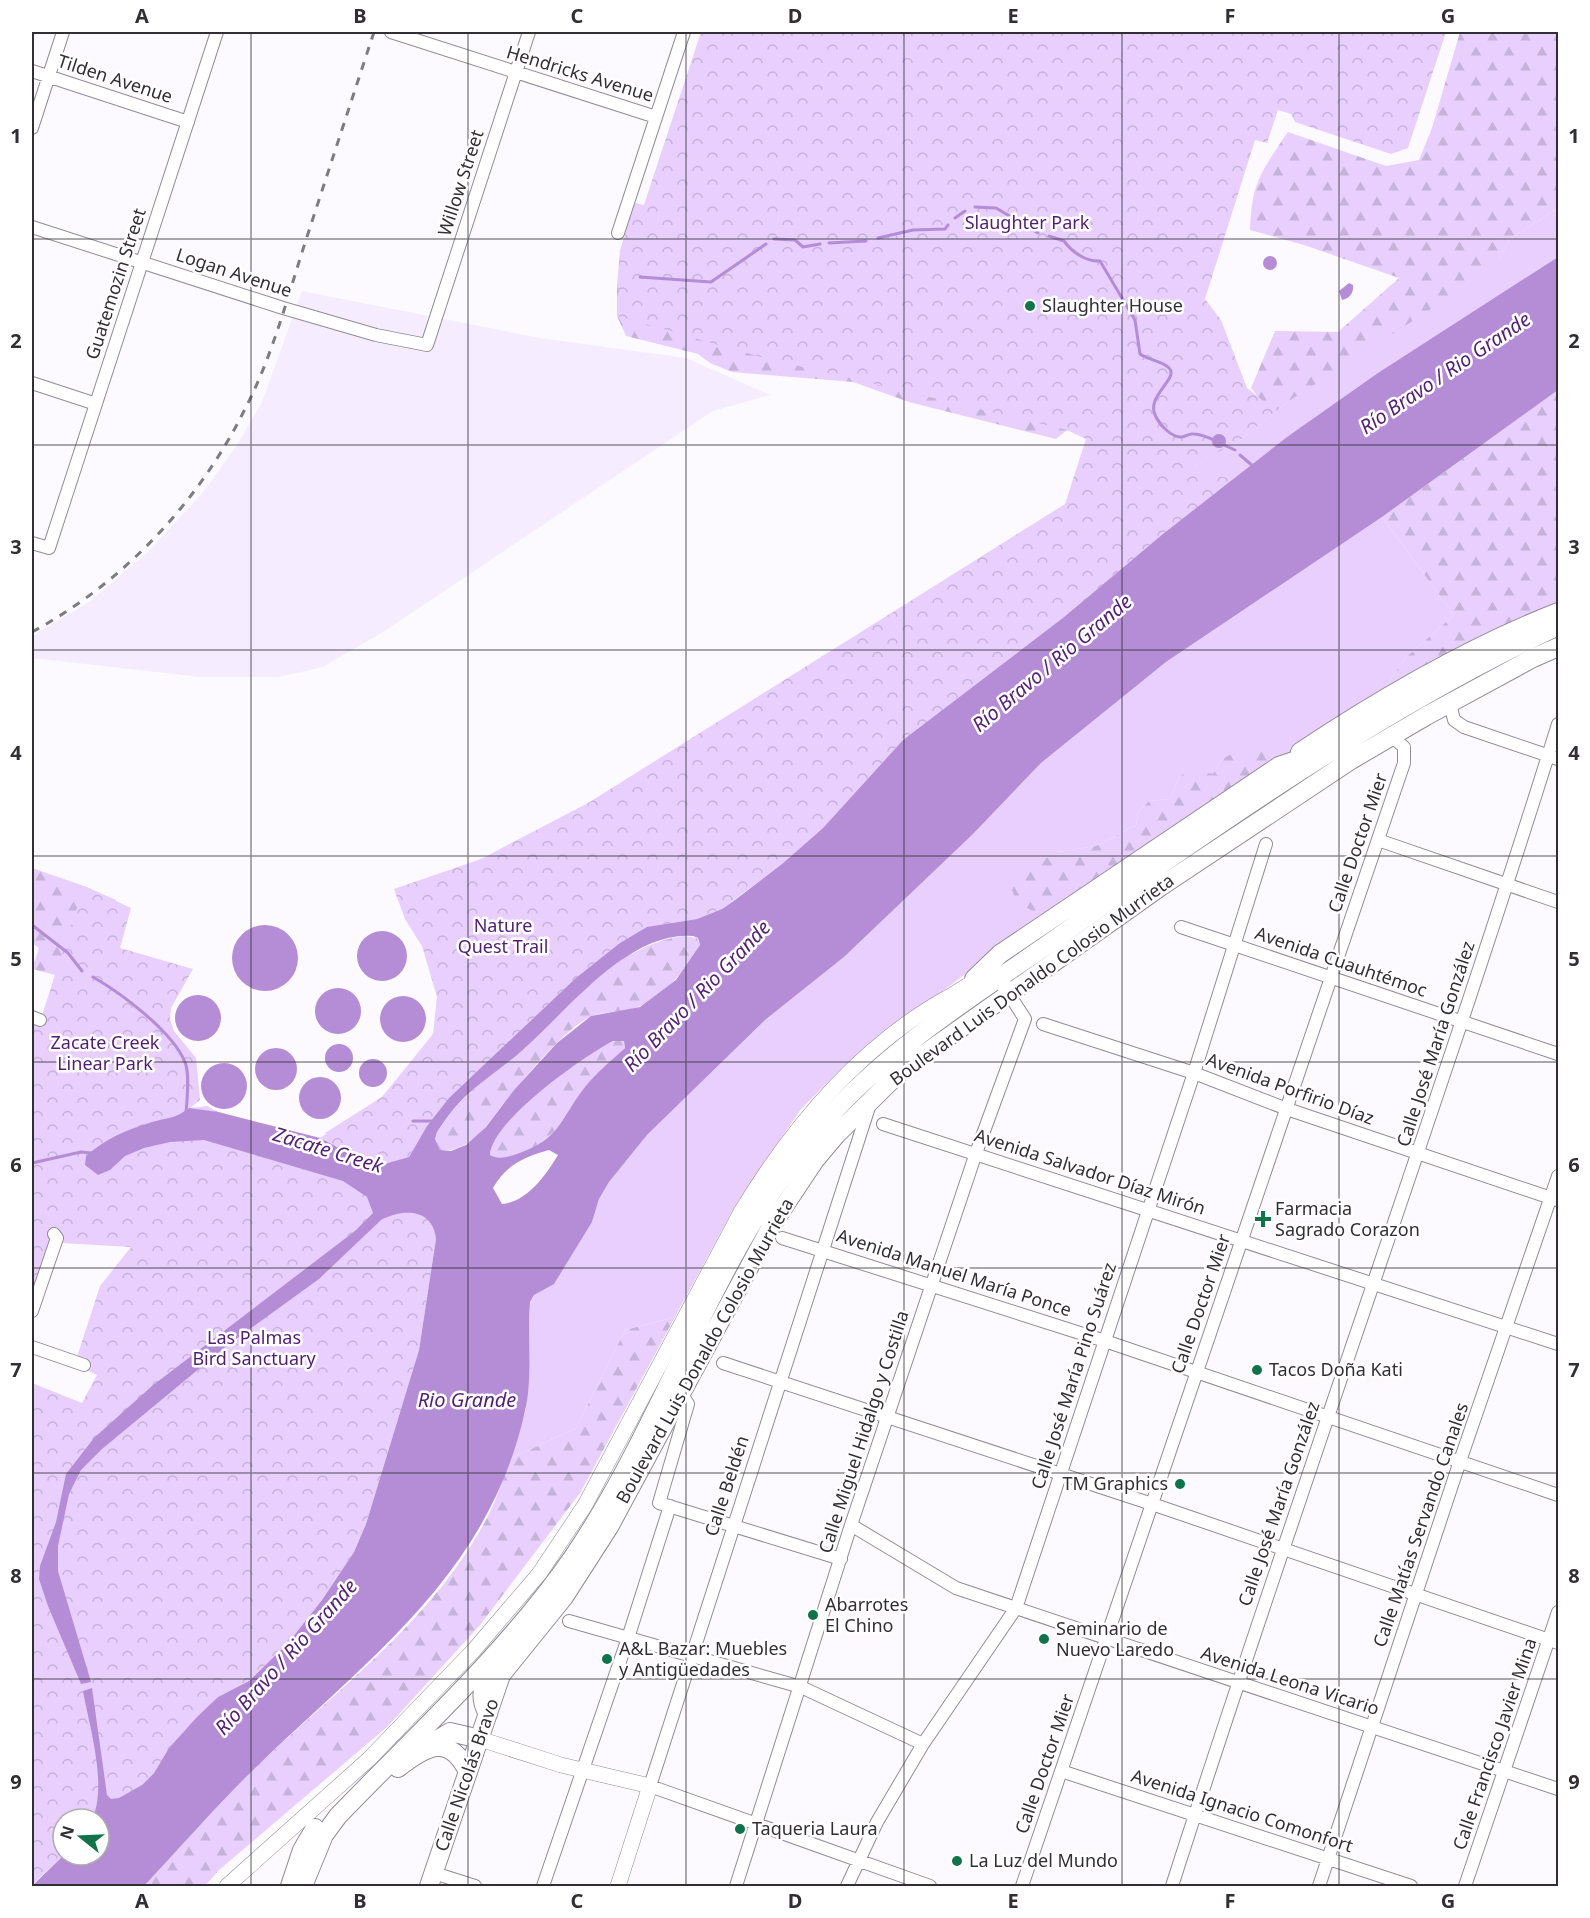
<svg xmlns="http://www.w3.org/2000/svg" width="1590" height="1918" viewBox="0 0 1590 1918" font-family="'Noto Sans',sans-serif">
  <defs>
    <pattern id="forest-firs" width="22" height="20" patternUnits="userSpaceOnUse" patternTransform="scale(1.5)"><rect width="22" height="20" fill="#e8cffe"/><path d="M5 1l3.5 6h-7zM16 11l3.5 6h-7z" fill="#c7b2da"/></pattern>
    <pattern id="park-crowns" width="20" height="18" patternUnits="userSpaceOnUse" patternTransform="scale(1.5)"><rect width="20" height="18" fill="#e8cffe"/><path d="M2 6a3 3 0 1 1 6 0M12 15a3 3 0 1 1 6 0" fill="none" stroke="#c7b2da"/></pattern>
  </defs>
  <rect width="100%" height="100%" fill="#fcfaff"/>
  <path fill="#f6ecff" d="M 302,291 L 540,338 L 686,358 L 770,395 L 713,411 L 383,632 L 323,667 L 279,677 L 200,677 L 32,658 L 32,636 L 89,602 L 149,551 L 204,491 L 237,445 L 262,402 Z"/>
  <path fill="#e8cffe" d="M 1558,208 L 1558,257 L 1287,437 L 449,1098 L 427,1126 L 459,1025 L 1053,584 L 1202,460 L 1235,444 L 1286,403 L 1499,259 L 1510,239 Z
    M 1382,517 L 1454,615 L 1404,659 L 1382,693 L 1286,755 L 1222,759 L 1213,774 L 1180,776 L 1170,799 L 1149,801 L 1138,812 L 1136,825 L 1096,846 L 1058,852 L 1041,917 L 846,1064 L 801,1109 L 735,1206 L 675,1317 L 625,1330 L 576,1428 L 510,1459 L 526,1409 L 530,1303 L 534,1295 L 554,1283 L 592,1222 L 599,1199 L 609,1182 L 647,1135 L 765,1020 L 844,957 L 973,834 L 1041,763 L 1166,662 Z"/>
  <path fill="url(#forest-firs)" d="M 1460,32 L 1558,32 L 1558,208 L 1510,239 L 1499,259 L 1479,278 L 1286,403 L 1235,444 L 1202,460 L 356,1157 L 325,1133 L 382,1097 L 1104,499 L 1118,452 L 1067,430 L 1056,439 L 909,402 L 853,382 L 732,372 L 710,363 L 698,354 L 626,336 L 617,316 L 617,285 L 620,251 L 635,203 L 644,206 L 669,130 L 1261,401 L 1251,388 L 1275,331 L 1338,332 L 1399,278 L 1304,245 L 1250,230 C 1252,181 1261,172 1288,132 L 1386,166 L 1419,160 L 1432,128 Z
    M 1558,390 L 1558,603 L 1382,693 L 1404,659 L 1454,615 L 1382,517 Z
    M 1237,751 L 1274,752 L 1286,755 L 1041,917 L 1017,901 L 1007,879 L 1058,852 L 1096,846 L 1136,825 L 1138,812 L 1149,801 L 1170,799 L 1180,776 L 1191,769 L 1213,774 L 1222,759 Z
    M 32,868 L 84,886 L 116,900 L 43,1013 L 55,975 L 32,969 L 39,948 L 32,943 Z
    M 684,936 L 697,938 L 700,945 C 685,971 661,1002 631,1009 C 619,1012 601,1012 590,1017 C 564,1029 519,1084 500,1108 C 485,1128 468,1153 440,1150 L 435,1139 L 437,1132 C 447,1119 456,1104 469,1093 C 487,1077 508,1064 526,1047 C 573,1005 617,944 684,936 Z
    M 613,1041 L 624,1041 L 625,1048 C 608,1064 588,1084 574,1103 C 570,1108 569,1115 565,1120 C 550,1138 515,1168 490,1155 C 491,1120 583,1056 613,1041 Z
    M 675,1317 L 580,1493 L 480,1625 L 388,1726 L 218,1871 L 205,1886 L 144,1886 C 178,1850 211,1812 246,1777 C 329,1695 435,1621 489,1514 C 498,1497 503,1477 510,1459 L 576,1428 L 625,1330 Z"/>
  <path fill="url(#park-crowns)" d="M 701,32 L 1446,32 L 1408,148 L 1391,154 L 1295,122 L 1291,114 L 1278,110 L 1267,143 L 1255,140 L 1205,299 L 1221,320 L 1247,388 L 1276,411 L 1235,444 L 1202,460 L 1192,468 L 1234,480 L 1163,534 L 1064,617 L 903,740 L 823,828 L 782,864 L 722,909 L 697,919 L 647,927 L 620,943 L 576,978 L 449,1098 L 427,1126 L 409,1157 L 375,1168 L 435,1226 L 436,1239 L 419,1350 L 366,1524 L 354,1552 L 322,1600 L 288,1643 L 249,1681 L 218,1697 L 169,1748 L 154,1773 L 142,1785 L 99,1819 L 63,1819 L 64,1855 L 32,1885 L 32,1383 L 82,1403 L 97,1375 L 86,1370 L 77,1357 L 100,1286 L 131,1247 L 61,1243 L 43,1292 L 32,1288 L 32,1023 L 39,1025 L 84,886 L 131,908 L 120,948 L 193,969 L 171,1008 L 170,1019 L 174,1031 L 196,1058 L 200,1100 L 190,1108 L 207,1106 L 218,1112 L 320,1138 L 382,1097 L 433,1034 L 437,997 L 422,946 L 405,919 L 394,889 L 481,859 L 588,803 L 1065,504 L 1086,439 L 1067,430 L 761,357 L 617,316 L 620,251 L 635,203 L 644,205 Z"/>
  <path fill="#b58dd6" fill-rule="evenodd" d="M1263 263a7 7 0 1 1 14 0a7 7 0 1 1-14 0Z
    M 1558,257 L 1558,390 L 1382,517 L 1166,662 L 1041,763 L 973,834 L 844,957 L 765,1020 L 647,1135 L 609,1182 L 599,1199 L 592,1222 L 554,1284 L 534,1295 L 530,1302 C 527,1338 533,1377 525,1411 C 488,1579 361,1663 246,1777 C 211,1812 178,1850 144,1886 L 32,1886 L 64,1855 L 99,1855 L 99,1819 L 92,1819 C 108,1786 89,1725 83,1691 L 92,1688 L 107,1795 L 111,1799 L 119,1798 L 142,1785 L 154,1773 L 169,1748 L 197,1717 L 218,1697 L 249,1681 L 288,1643 L 322,1600 L 354,1552 L 366,1524 L 419,1350 L 436,1239 C 433,1209 404,1208 381,1220 L 319,1279 L 229,1344 L 102,1449 L 81,1470 L 69,1494 L 58,1546 L 58,1571 L 91,1682 L 81,1684 L 48,1606 L 39,1579 L 40,1566 L 56,1522 L 66,1474 L 94,1438 L 152,1386 L 355,1231 L 373,1213 L 367,1197 L 343,1181 L 204,1140 L 170,1142 L 144,1148 L 125,1156 L 110,1170 L 98,1175 L 85,1165 L 86,1156 C 105,1139 126,1130 149,1123 C 167,1117 174,1120 189,1108 L 218,1112 L 320,1138 L 374,1167 L 409,1157 L 427,1126 L 449,1098 L 576,978 L 620,943 L 647,927 L 697,919 L 722,909 L 735,900 L 782,864 L 823,828 L 903,740 L 1064,617 L 1163,534 L 1287,437 L 1378,373 ZM 693,936 L 698,938 L 700,945 L 676,980 L 640,1007 L 591,1016 L 557,1043 L 514,1090 L 486,1127 L 466,1145 L 451,1151 L 440,1150 L 435,1139 L 437,1132 C 446,1119 456,1104 469,1093 C 487,1077 508,1064 526,1047 C 569,1009 628,931 693,936 ZM 613,1041 L 624,1041 L 625,1048 C 611,1061 597,1072 585,1087 C 559,1120 562,1138 517,1154 C 507,1157 499,1160 490,1155 C 491,1121 584,1056 613,1041 ZM 549,1150 L 558,1155 C 546,1175 527,1202 502,1204 L 493,1188 C 506,1165 524,1157 549,1150 Z
    M 1349,283 L 1353,285 C 1354,292 1350,299 1342,300 L 1339,291 Z
    M1212 441a7 7 0 1 1 14 0a7 7 0 1 1-14 0Z
    M232 958a33 33 0 1 1 66 0a33 33 0 1 1-66 0Z
    M357 956a25 25 0 1 1 50 0a25 25 0 1 1-50 0Z
    M315 1011a23 23 0 1 1 46 0a23 23 0 1 1-46 0Z
    M175 1018a23 23 0 1 1 46 0a23 23 0 1 1-46 0Z
    M380 1019a23 23 0 1 1 46 0a23 23 0 1 1-46 0Z
    M325 1058a14 14 0 1 1 28 0a14 14 0 1 1-28 0Z
    M255 1069a21 21 0 1 1 42 0a21 21 0 1 1-42 0Z
    M359 1073a14 14 0 1 1 28 0a14 14 0 1 1-28 0Z
    M201 1086a23 23 0 1 1 46 0a23 23 0 1 1-46 0Z
    M299 1098a21 21 0 1 1 42 0a21 21 0 1 1-42 0Z"/>
  <g fill="none" stroke-linecap="round" stroke-linejoin="round">
    <path stroke="#b58dd6" stroke-width="3" d="M 975,207 L 996,208 L 1038,233
      M 955,218 L 965,211
      M 1049,236 L 1064,241 C 1072,252 1086,262 1100,261 L 1135,320 L 1140,354 C 1148,360 1163,361 1169,368 C 1180,378 1144,397 1156,417 C 1160,425 1171,437 1181,437 C 1185,437 1189,433 1194,434 C 1200,434 1206,437 1212,439
      M 878,238 L 913,230 L 945,229 L 948,225
      M 774,239 L 795,240 L 803,247 L 820,244
      M 829,243 L 866,241
      M 640,277 L 711,282 L 766,244
      M 1224,445 L 1235,450
      M 1240,455 L 1254,467
      M 32,925 L 68,953 L 82,971
      M 93,977 C 121,993 172,1031 185,1062 C 190,1075 187,1099 186,1113
      M 413,1121 L 432,1121
      M 32,1163 L 81,1152 L 91,1153"/>
    <defs>
      <path id="minor" d="M 391,32 L 656,117
        M 32,71 L 188,122
        M 32,128 L 63,32
        M 32,227 L 283,308 L 376,335 L 427,345 L 529,32
        M 618,233 L 684,32
        M 32,383 L 96,404
        M 32,543 L 49,548 L 217,32
        M 1450,703 L 1454,720 L 1464,727 L 1558,759
        M 1378,840 L 1558,902
        M 1181,927 L 1558,1054
        M 32,1017 L 40,1020
        M 1043,1024 L 1194,1073 L 1287,1109 L 1557,1200
        M 870,1104 L 650,1786 L 930,1886
        M 883,1124 L 1558,1344
        M 782,1238 L 1105,1341 L 1558,1495
        M 32,1311 L 57,1238 L 54,1234
        M 32,1347 L 84,1365
        M 723,1363 L 1152,1504 L 1558,1643
        M 681,1393 L 688,1404 L 659,1503 L 841,1559
        M 851,1525 L 956,1588 L 1558,1789
        M 569,1621 L 801,1687 L 923,1744
        M 1061,1771 L 1411,1886
        M 434,1873 L 475,1886
        M 543,1886 L 628,1638 L 670,1506
        M 736,1886 L 851,1525 L 976,1153 L 1025,1019 L 1009,994
        M 847,1886 L 877,1822 L 923,1744 L 1016,1608 L 1194,1073 L 1266,844
        M 1022,1886 L 1404,763 L 1404,747 L 1391,736
        M 1172,1886 C 1296,1498 1436,1114 1558,724
        M 1319,1886 L 1460,1461 L 1558,1176
        M 1465,1886 L 1558,1612"/>
      <path id="major" d="M 480,1739 L 561,1765 L 650,1786 L 618,1886
        M 227,1886 L 369,1759 L 474,1650 L 539,1574 L 585,1505 L 741,1212 C 793,1126 862,1044 952,995 C 966,987 975,979 992,974 L 1000,978 L 1009,994"/>
      <path id="highway" d="M 1300,752 C 1381,698 1467,648 1558,612
        M 974,979 L 1000,954 L 1279,766 L 1320,752
        M 488,1714 C 476,1693 485,1680 499,1662
        M 424,1748 L 450,1732 L 480,1739
        M 398,1768 C 425,1747 449,1732 468,1772
        M 290,1886 L 302,1850 L 315,1828
        M 303,1886 L 324,1835 L 338,1816 C 418,1733 508,1651 573,1557 C 665,1422 711,1258 816,1132 C 881,1053 971,998 1054,940 C 1215,826 1379,710 1558,626
        M 429,1886 L 501,1675 L 564,1597 L 609,1527 L 773,1223 L 815,1160 L 836,1135 L 903,1069 L 1160,887 L 1351,760 L 1426,716 L 1533,658 L 1558,647"/>
    </defs>
    <use href="#minor" stroke="#918c97" stroke-width="14"/>
    <use href="#major" stroke="#918c97" stroke-width="16"/>
    <use href="#highway" stroke="#918c97" stroke-width="20"/>
    <use href="#minor" stroke="#fff" stroke-width="12"/>
    <use href="#major" stroke="#fff" stroke-width="15"/>
    <use href="#highway" stroke="#fff" stroke-width="18"/>
    <path stroke="#7f7c81" stroke-width="3" stroke-dasharray="8 8" stroke-linecap="butt" d="M 32,632 C 123,583 199,502 245,409 C 272,357 287,299 305,243 C 328,172 351,102 374,32"/>
  </g>
  <path fill="none" stroke="#322f34" stroke-width="1.5" stroke-opacity="0.55" d="M 251,32 L 251,1886M 468,32 L 468,1886M 686,32 L 686,1886M 904,32 L 904,1886M 1122,32 L 1122,1886M 1339,32 L 1339,1886M 32,239 L 1558,239M 32,445 L 1558,445M 32,650 L 1558,650M 32,856 L 1558,856M 32,1062 L 1558,1062M 32,1268 L 1558,1268M 32,1473 L 1558,1473M 32,1679 L 1558,1679"/>
  <g fill="#107349" stroke="#fff" stroke-width="2">
    <circle cx="1030" cy="306" r="6"/>
    <path d="M1260 1210h6v6h6v6h-6v6h-6v-6h-6v-6h6z"/>
    <circle cx="1257" cy="1370" r="6"/>
    <circle cx="1180" cy="1484" r="6"/>
    <circle cx="813" cy="1615" r="6"/>
    <circle cx="1044" cy="1639" r="6"/>
    <circle cx="607" cy="1659" r="6"/>
    <circle cx="740" cy="1829" r="6"/>
    <circle cx="957" cy="1861" r="6"/>
  </g>
  <g text-anchor="middle" stroke-width="5" stroke-linejoin="round" paint-order="stroke">
    <g font-size="18" fill="#322f34" stroke="#fff">
      <text transform="translate(580 74) rotate(17)" y="6">Hendricks Avenue</text>
      <text transform="translate(115 79) rotate(18)" y="6">Tilden Avenue</text>
      <text transform="translate(461 183) rotate(-72)" y="6">Willow Street</text>
      <text transform="translate(234 273) rotate(18)" y="6">Logan Avenue</text>
      <text transform="translate(116 284) rotate(-72)" y="6">Guatemozin Street</text>
      <text transform="translate(1358 843) rotate(-71)" y="6">Calle Doctor Mier</text>
      <text transform="translate(1341 962) rotate(19)" y="6">Avenida Cuauhtémoc</text>
      <text transform="translate(1032 980) rotate(-36)" y="6">Boulevard Luis Donaldo Colosio Murrieta</text>
      <text transform="translate(1436 1044) rotate(-72)" y="6">Calle José María González</text>
      <text transform="translate(1290 1089) rotate(20)" y="6">Avenida Porfirio Díaz</text>
      <text transform="translate(1090 1172) rotate(18)" y="6">Avenida Salvador Díaz Mirón</text>
      <text transform="translate(954 1273) rotate(18)" y="6">Avenida Manuel María Ponce</text>
      <text transform="translate(1201 1304) rotate(-71)" y="6">Calle Doctor Mier</text>
      <text transform="translate(705 1351) rotate(-61)" y="6">Boulevard Luis Donaldo Colosio Murrieta</text>
      <text transform="translate(1074 1376) rotate(-72)" y="6">Calle José María Pino Suárez</text>
      <text transform="translate(864 1432) rotate(-72)" y="6">Calle Miguel Hidalgo y Costilla</text>
      <text transform="translate(727 1486) rotate(-72)" y="6">Calle Beldén</text>
      <text transform="translate(1279 1504) rotate(-71)" y="6">Calle José María González</text>
      <text transform="translate(1421 1525) rotate(-71)" y="6">Calle Matías Servando Canales</text>
      <text transform="translate(1290 1681) rotate(18)" y="6">Avenida Leona Vicario</text>
      <text transform="translate(1495 1744) rotate(-71)" y="6">Calle Francisco Javier Mina</text>
      <text transform="translate(1045 1764) rotate(-71)" y="6">Calle Doctor Mier</text>
      <text transform="translate(467 1775) rotate(-71)" y="6">Calle Nicolás Bravo</text>
      <text transform="translate(1242 1811) rotate(18)" y="6">Avenida Ignacio Comonfort</text>
    </g>
    <g font-size="18" fill="#511c72" stroke="#fff">
      <text x="1027" y="229">Slaughter Park</text>
      <text x="503" y="932">Nature<tspan x="503" dy="21">Quest Trail</tspan></text>
      <text x="105" y="1049">Zacate Creek<tspan x="105" dy="21">Linear Park</tspan></text>
      <text x="254" y="1344">Las Palmas<tspan x="254" dy="21">Bird Sanctuary</tspan></text>
    </g>
    <g font-size="18" fill="#322f34" stroke="#fff" text-anchor="start">
      <text x="1042" y="312">Slaughter House</text>
      <text x="1275" y="1215">Farmacia<tspan x="1275" dy="21">Sagrado Corazon</tspan></text>
      <text x="1269" y="1376">Tacos Doña Kati</text>
      <text x="1168" y="1490" text-anchor="end">TM Graphics</text>
      <text x="825" y="1611">Abarrotes<tspan x="825" dy="21">El Chino</tspan></text>
      <text x="1056" y="1635">Seminario de<tspan x="1056" dy="21">Nuevo Laredo</tspan></text>
      <text x="619" y="1655">A&amp;L Bazar: Muebles<tspan x="619" dy="21">y Antigüedades</tspan></text>
      <text x="752" y="1835">Taqueria Laura</text>
      <text x="969" y="1867">La Luz del Mundo</text>
    </g>
    <g font-size="20" font-style="italic" fill="#531f74" stroke="#fff">
      <text transform="translate(1445 373) rotate(-34)" y="7">Río Bravo / Rio Grande</text>
      <text transform="translate(1052 663) rotate(-40)" y="7">Río Bravo / Rio Grande</text>
      <text transform="translate(697 996) rotate(-46)" y="7">Río Bravo / Rio Grande</text>
      <text transform="translate(328 1150) rotate(17)" y="7">Zacate Creek</text>
      <text x="467" y="1407">Rio Grande</text>
      <text transform="translate(286 1657) rotate(-48)" y="7">Río Bravo / Rio Grande</text>
    </g>
  </g>
  <rect width="1590" height="1918" fill="none" stroke="#ffffff" stroke-width="66"/>
  <g transform="translate(81 1837) rotate(288)"><circle r="28" fill="#ffffff" stroke="#adacae" stroke-width="1.5"/>
  <path d="M0-4.5L10 22L0 15L-10 22Z" fill="#107349"/>
  <text y="-9" font-size="16" font-weight="bold" text-anchor="middle" fill="#322f34">N</text>
  </g>
  <rect x="33" y="33" width="1524" height="1852" fill="none" stroke="#322f34" stroke-width="2"/>
  <g font-size="20" text-anchor="middle" font-weight="bold" fill="#322f34">
    <text x="142" y="23">A</text>
    <text x="360" y="23">B</text>
    <text x="577" y="23">C</text>
    <text x="795" y="23">D</text>
    <text x="1013" y="23">E</text>
    <text x="1230" y="23">F</text>
    <text x="1448" y="23">G</text>
    <text x="16" y="143">1</text>
    <text x="1574" y="143">1</text>
    <text x="16" y="348">2</text>
    <text x="1574" y="348">2</text>
    <text x="16" y="554">3</text>
    <text x="1574" y="554">3</text>
    <text x="16" y="760">4</text>
    <text x="1574" y="760">4</text>
    <text x="16" y="966">5</text>
    <text x="1574" y="966">5</text>
    <text x="16" y="1172">6</text>
    <text x="1574" y="1172">6</text>
    <text x="16" y="1377">7</text>
    <text x="1574" y="1377">7</text>
    <text x="16" y="1583">8</text>
    <text x="1574" y="1583">8</text>
    <text x="16" y="1789">9</text>
    <text x="1574" y="1789">9</text>
    <text x="142" y="1908">A</text>
    <text x="360" y="1908">B</text>
    <text x="577" y="1908">C</text>
    <text x="795" y="1908">D</text>
    <text x="1013" y="1908">E</text>
    <text x="1230" y="1908">F</text>
    <text x="1448" y="1908">G</text>
  </g>
</svg>
